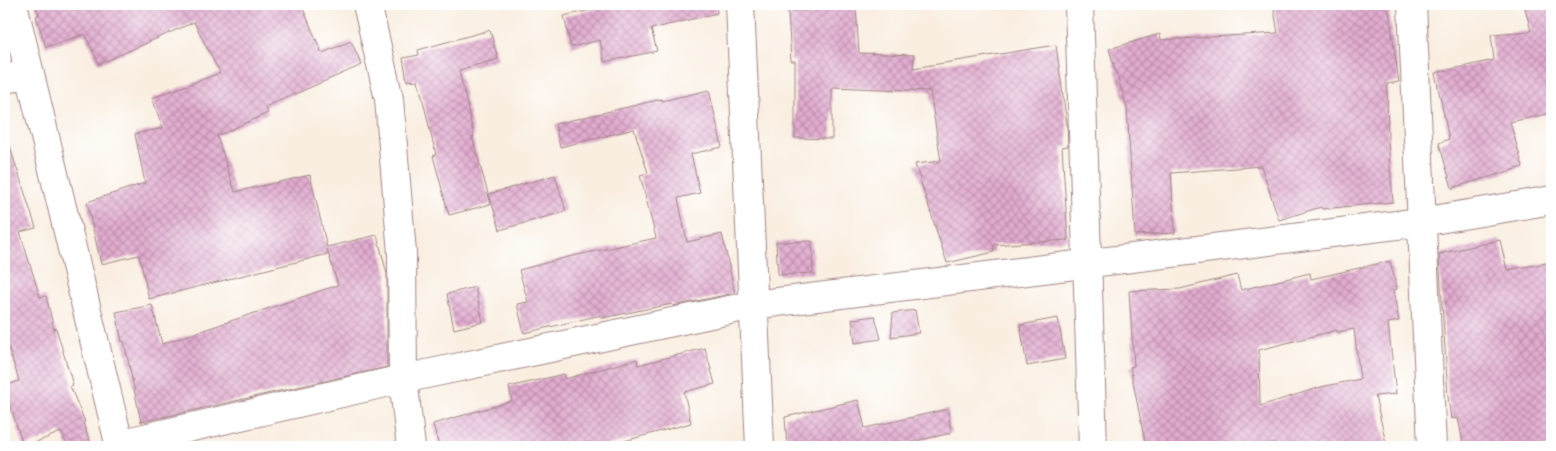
<svg xmlns="http://www.w3.org/2000/svg" width="1556" height="451" viewBox="0 0 1556 451" font-family="Kalam,sans-serif">
  <defs>
    <pattern id="building-cross-hatch" width="8" height="8" patternUnits="userSpaceOnUse" patternTransform="scale(1.25)"><rect width="8" height="8" fill="#e2acd0"/><path d="M0 0l8 8M0 8l8-8" fill="none" stroke="#b98ba9"/></pattern>
  </defs>
  <rect width="100%" height="100%" fill="#fff"/>
  <filter id="ink" filterUnits="userSpaceOnUse"><feTurbulence type="fractalNoise" baseFrequency=".02" numOctaves="2"/><feDisplacementMap in="SourceGraphic" scale="10" xChannelSelector="R" yChannelSelector="G"/><feConvolveMatrix kernelMatrix="1 2 1 2 8 2 1 2 1" color-interpolation-filters="sRGB"/></filter>
  <filter id="wash" filterUnits="userSpaceOnUse"><feTurbulence type="fractalNoise" baseFrequency=".0096" numOctaves="4" result="noise"/><feDisplacementMap in="SourceGraphic" scale="20" xChannelSelector="R" yChannelSelector="G"/><feGaussianBlur stdDeviation="1.12" result="paint"/><feColorMatrix in="noise" values="0 0 0 0 0 0 0 0 0 0 0 0 0 0 0 0 0 1.4 0 .05"/><feComposite in="paint" operator="in"/></filter>
  <g filter="url(#wash)">
    <rect width="100%" height="100%" fill="#f9eee0"/>
    <g id="blocks">
      <path fill="url(#building-cross-hatch)" fill-rule="evenodd" d="M 35,4 L 301,4 L 322,53 L 351,41 L 362,65 L 265,107 L 268,113 L 217,136 L 235,192 L 310,175 L 327,247 L 377,235 L 387,274 L 387,367 L 141,422 L 124,341 L 122,342 L 116,312 L 152,305 L 162,344 L 338,285 L 327,249 L 328,254 L 149,299 L 139,255 L 101,264 L 87,202 L 145,183 L 135,134 L 163,128 L 152,98 L 220,73 L 194,22 L 99,64 L 85,34 L 46,47 L 36,16 L 39,15 Z
        M 617,4 L 716,4 L 717,13 L 651,29 L 657,51 L 604,62 L 600,40 L 571,47 L 564,16 Z
        M 1273,4 L 1388,4 L 1399,82 L 1387,84 L 1388,142 L 1393,202 L 1322,209 L 1321,207 L 1279,220 L 1261,166 L 1171,173 L 1175,233 L 1135,235 L 1127,108 L 1109,49 L 1160,34 L 1161,40 L 1278,33 Z
        M 1524,4 L 1552,4 L 1552,82 L 1547,83 L 1552,113 L 1510,122 L 1523,167 L 1452,188 L 1439,143 L 1449,139 L 1435,73 L 1494,60 L 1491,34 L 1531,31 Z
        M 856,7 L 859,53 L 914,55 L 913,68 L 1056,45 L 1067,125 L 1068,146 L 1062,147 L 1068,240 L 993,245 L 994,252 L 947,263 L 915,164 L 941,161 L 930,91 L 832,87 L 832,139 L 795,138 L 795,61 L 791,61 L 788,11 Z
        M 490,30 L 498,59 L 459,70 L 474,137 L 472,137 L 491,204 L 449,215 L 433,156 L 436,155 L 418,80 L 407,81 L 403,58 L 419,55 L 418,50 Z
        M 709,90 L 722,147 L 691,154 L 700,193 L 678,198 L 687,242 L 722,234 L 735,293 L 673,306 L 672,304 L 602,318 L 601,315 L 524,333 L 517,304 L 528,302 L 519,270 L 568,257 L 656,238 L 640,175 L 648,173 L 634,129 L 560,147 L 555,124 L 662,99 L 662,101 Z
        M 4,144 L 9,144 L 36,228 L 20,232 L 40,297 L 46,296 L 54,329 L 56,328 L 73,385 L 70,386 L 85,422 L 83,423 L 92,447 L 68,447 L 61,432 L 24,447 L 4,388 L 4,386 L 19,381 L 4,332 Z
        M 555,175 L 566,211 L 500,230 L 489,194 Z
        M 1500,240 L 1507,270 L 1552,262 L 1552,447 L 1464,447 L 1458,418 L 1451,419 L 1448,397 L 1439,254 Z
        M 812,241 L 813,273 L 778,275 L 776,242 Z
        M 1390,261 L 1397,289 L 1393,290 L 1399,321 L 1388,323 L 1396,394 L 1375,396 L 1387,447 L 1276,447 L 1275,444 L 1146,447 L 1130,367 L 1134,366 L 1129,291 L 1180,289 L 1237,275 L 1241,290 L 1310,273 L 1311,279 ZM 1354,329 L 1360,379 L 1321,387 L 1260,406 L 1259,350 L 1337,330 L 1338,332 Z
        M 475,287 L 483,322 L 454,329 L 447,294 Z
        M 915,310 L 919,333 L 891,337 L 893,313 Z
        M 875,316 L 881,339 L 855,343 L 852,319 Z
        M 1058,318 L 1065,359 L 1027,366 L 1020,325 Z
        M 705,348 L 715,384 L 684,392 L 691,423 L 602,447 L 592,447 L 591,442 L 565,447 L 439,447 L 433,424 L 512,401 L 509,387 L 564,374 L 565,379 L 637,359 L 638,365 Z
        M 858,400 L 865,428 L 948,409 L 951,433 L 889,447 L 787,447 L 785,417 Z"/>
    </g>
  </g>
  <g filter="url(#ink)">
    <use href="#blocks" fill-opacity="0" stroke="#a28686" stroke-width="1"/>
    <g fill="none" stroke-linecap="round" stroke-linejoin="round">
      <defs>
        <path id="minor" d="M 13,4 L 120,447
          M 367,4 L 389,99 L 402,253 L 403,379 L 411,447
          M 740,4 L 760,447
          M 1079,4 L 1093,447
          M 1412,4 L 1432,447
          M 4,80 L 29,72
          M 118,444 L 403,379 L 753,305 L 1421,222 L 1552,200"/>
      </defs>
      <use href="#minor" stroke="#a28686" stroke-width="30"/>
      <use href="#minor" stroke="#fff" stroke-width="28"/>
    </g>
  </g>
  <rect width="1556" height="451" fill="none" stroke="#fff" stroke-width="20"/>
</svg>
